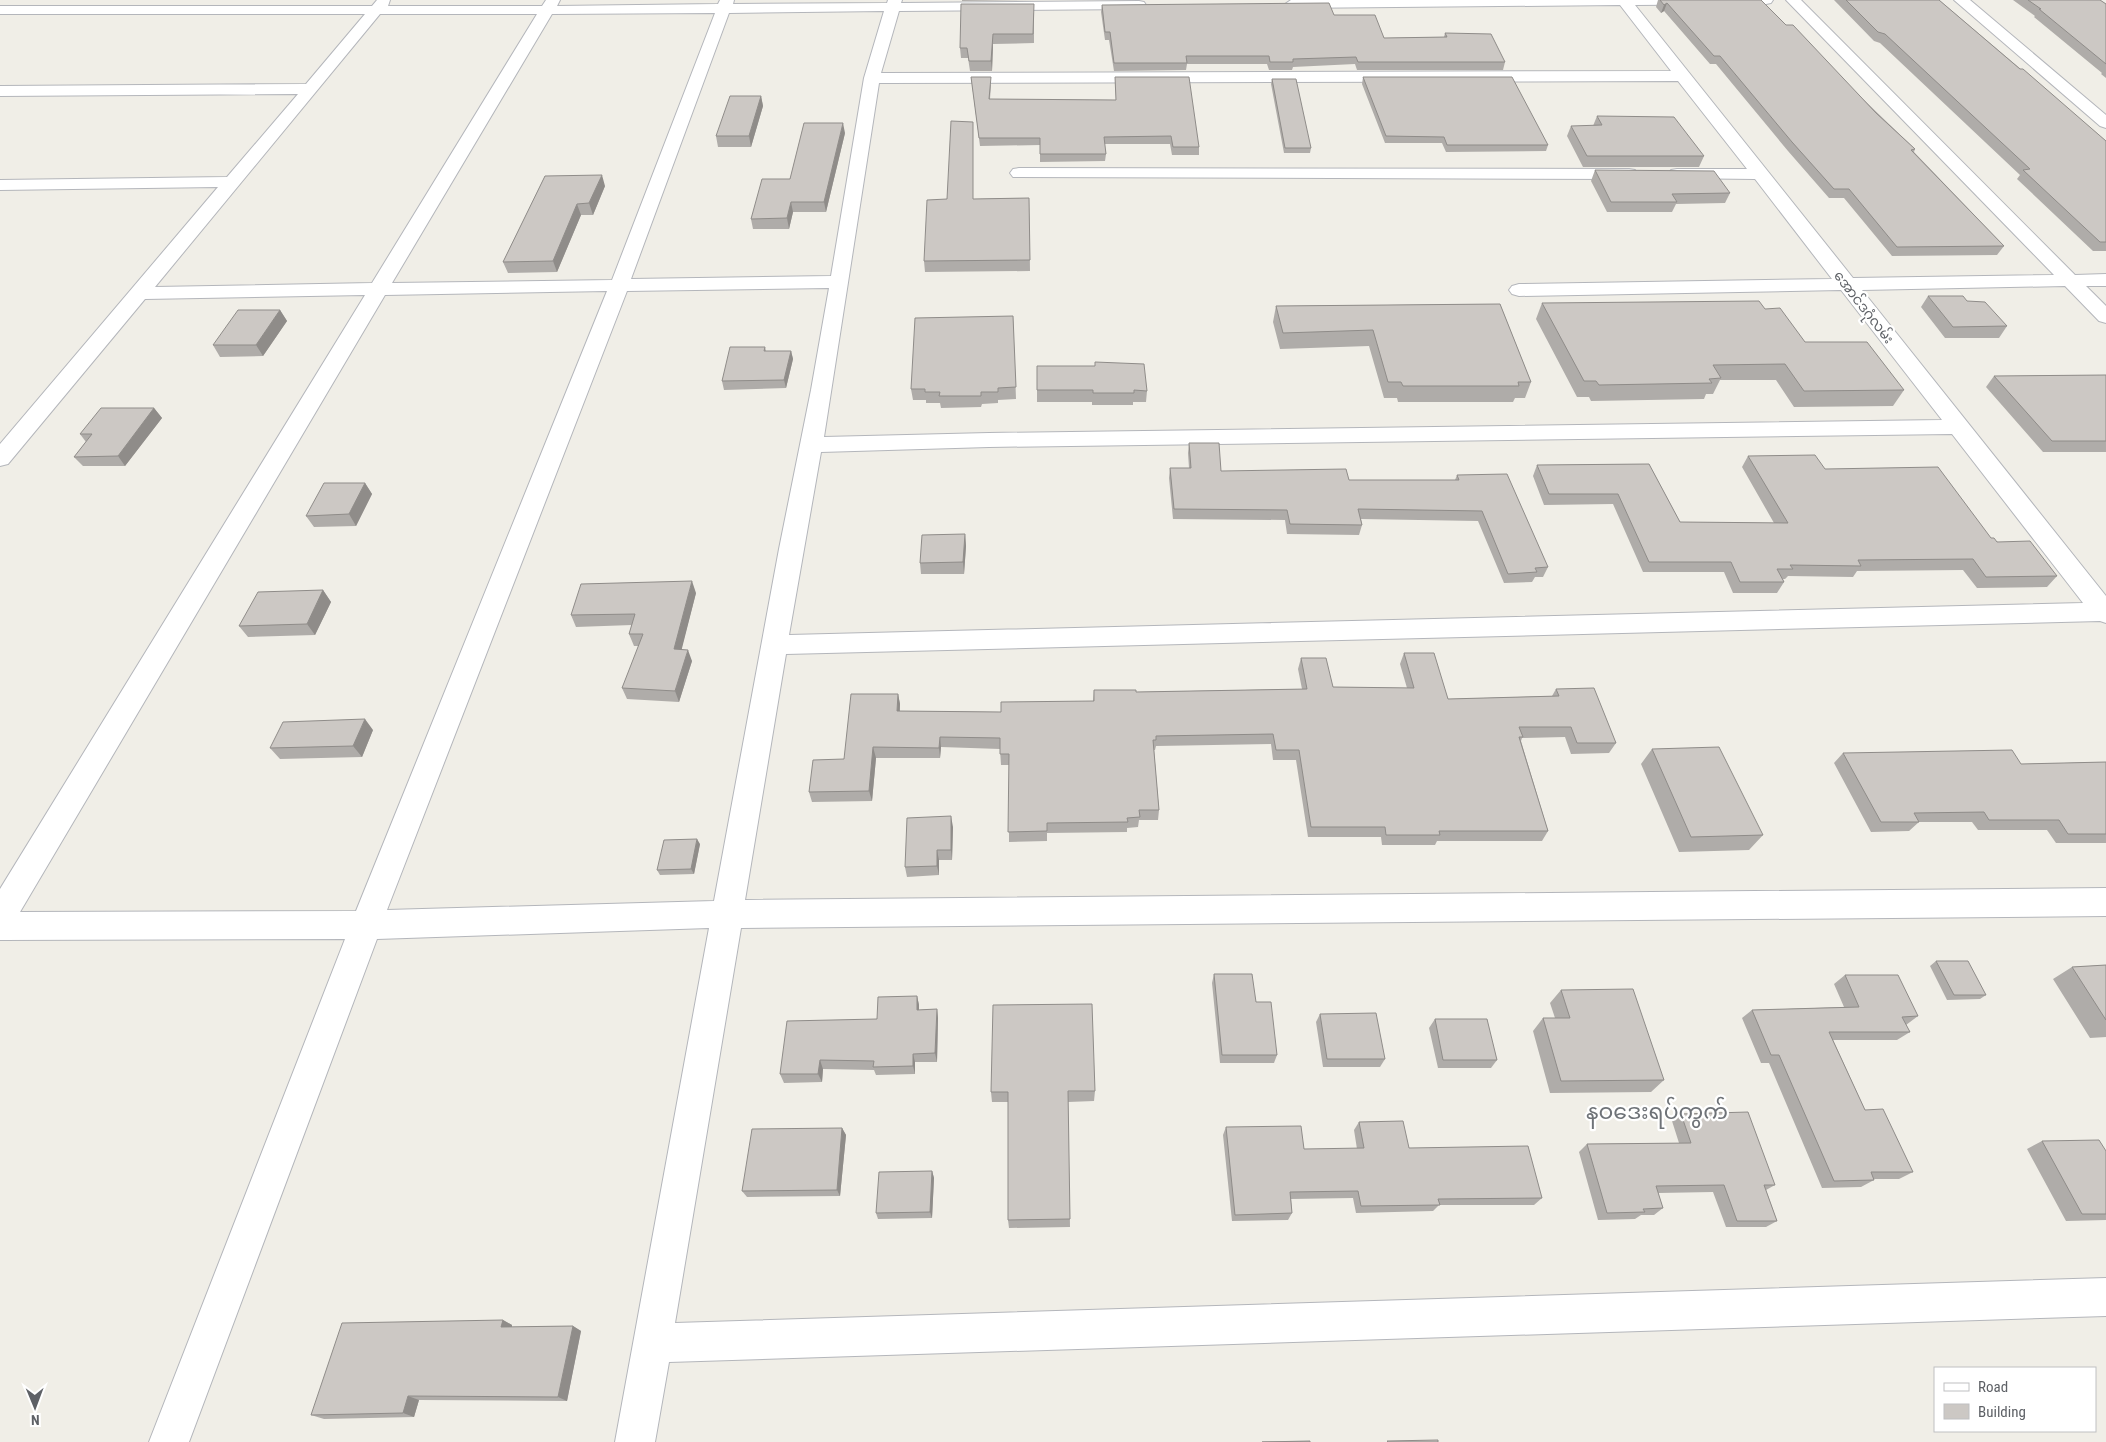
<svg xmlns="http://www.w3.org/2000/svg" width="2106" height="1442" viewBox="0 0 2106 1442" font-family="'Roboto Condensed','Noto Sans Myanmar',sans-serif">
  <rect width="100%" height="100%" fill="#f0eee7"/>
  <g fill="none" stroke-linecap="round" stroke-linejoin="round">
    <defs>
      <path id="minor" d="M 377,0 L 390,0 L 388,6 L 542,6 L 546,0 L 560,0 L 557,6 L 718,4 L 720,0 L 734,0 L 733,4 L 887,3 L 888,0 L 902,0 L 901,3 L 1139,1 L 1144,2 L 1146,5 L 1144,8 L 1139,9 L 899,11 L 881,73 L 1671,71 L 1620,5 L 1292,8 L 1287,7 L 1285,4 L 1291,0 L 1773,0 L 1771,3 L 1766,4 L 1635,5 L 1853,278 L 2054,275 L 1786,0 L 1801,0 L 2075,275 L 2106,274 L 2106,286 L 2086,286 L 2106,306 L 2106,323 L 2099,321 L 2065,286 L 1862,290 L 2106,596 L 2106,623 L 2100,621 L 786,654 L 745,900 L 2106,888 L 2106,916 L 741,928 L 675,1323 L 2106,1278 L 2106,1316 L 669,1362 L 655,1442 L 615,1442 L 709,928 L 377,939 L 189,1442 L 149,1442 L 345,939 L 0,940 L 0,889 L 365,295 L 145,299 L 8,464 L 0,466 L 0,444 L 218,187 L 0,190 L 0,180 L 227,177 L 298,94 L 0,96 L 0,86 L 306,84 L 365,14 L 0,14 L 0,6 L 372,6 ZM 884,11 L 864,78 L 831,276 L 631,279 L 729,13 ZM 715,13 L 612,280 L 392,283 L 552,14 ZM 380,14 L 537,14 L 372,283 L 155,287 ZM 1678,81 L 1747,169 L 1677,169 L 1671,170 L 1668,174 L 1671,178 L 1755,179 L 1832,279 L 1519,284 L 1512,286 L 1509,290 L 1512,294 L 1519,296 L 1841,290 L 1942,420 L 989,433 L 824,437 L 879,83 ZM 829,288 L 811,390 L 779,549 L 714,901 L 387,910 L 627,291 ZM 607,291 L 356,911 L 20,912 L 385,295 ZM 1952,434 L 2083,603 L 789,635 L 821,452 L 989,447 Z
        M 1954,0 L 1970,0 L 2106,115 L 2106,128 L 2100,126 Z
        M 1019,168 L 1629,169 L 1635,170 L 1638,174 L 1635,178 L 1629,179 L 1013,177 L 1010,173 L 1013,169 Z"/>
    </defs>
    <use href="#minor" stroke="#b4b6bb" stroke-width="2"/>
    <use href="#minor" fill="#fff" fill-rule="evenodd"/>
  </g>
  <path fill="#afaca9" d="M 962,0 L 1035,0 L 962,1 Z
    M 1658,0 L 1761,0 L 1786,25 L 1915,149 L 1914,152 L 2004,246 L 1997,255 L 1892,256 L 1844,198 L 1829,198 L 1788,151 L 1716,64 L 1710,64 L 1664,11 L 1661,13 L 1656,7 Z
    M 1834,0 L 1939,0 L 2106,141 L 2106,251 L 2093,251 L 2017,179 L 2020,175 L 1880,43 L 1874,41 Z
    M 2013,0 L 2100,0 L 2106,4 L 2106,78 L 2101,74 L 2102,73 L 2034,17 L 2035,16 Z
    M 1102,5 L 1334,15 L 1384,38 L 1444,37 L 1445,33 L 1505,62 L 1503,70 L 1357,70 L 1355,64 L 1293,67 L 1292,70 L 1269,70 L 1267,64 L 1187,64 L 1186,70 L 1114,71 L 1109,40 L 1105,40 L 1101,12 Z
    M 1034,13 L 1034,43 L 993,44 L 992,71 L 970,71 L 968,58 L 961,58 L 960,48 Z
    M 971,77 L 991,85 L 990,99 L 1116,100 L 1115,77 L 1199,147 L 1199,155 L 1172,155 L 1170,144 L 1104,144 L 1106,154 L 1105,161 L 1040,162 L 1040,145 L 980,146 Z
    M 1363,77 L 1548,145 L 1546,151 L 1446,152 L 1442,143 L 1385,143 L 1362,84 Z
    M 1272,79 L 1311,148 L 1310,153 L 1284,153 L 1271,84 Z
    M 761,96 L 763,106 L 751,147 L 718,147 L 716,136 Z
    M 1597,116 L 1704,156 L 1699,167 L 1583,167 L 1567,136 L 1571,126 L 1593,126 Z
    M 973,122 L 973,199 L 1029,198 L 1030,271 L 925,272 L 924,261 L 947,199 Z
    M 845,133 L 826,212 L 793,212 L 789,229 L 753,229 L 751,219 L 790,179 Z
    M 1595,170 L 1730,193 L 1725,203 L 1676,204 L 1672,212 L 1607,212 L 1591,181 Z
    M 545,176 L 605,186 L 593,215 L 581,215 L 557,272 L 508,273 L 503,262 Z
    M 1928,296 L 1967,301 L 2007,326 L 1999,338 L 1945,338 L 1921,307 Z
    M 1542,303 L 1765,309 L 1805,342 L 1904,390 L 1893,406 L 1794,407 L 1776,380 L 1720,380 L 1713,394 L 1706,394 L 1704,399 L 1591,401 L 1589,397 L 1577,397 L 1536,319 Z
    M 1500,304 L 1531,382 L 1525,398 L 1515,398 L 1513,402 L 1398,402 L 1397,398 L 1384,398 L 1369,346 L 1280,349 L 1273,322 L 1276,306 Z
    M 280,310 L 287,321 L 263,356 L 220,357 L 213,345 Z
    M 1013,316 L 1016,399 L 998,400 L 998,403 L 982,404 L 981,407 L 941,408 L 940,403 L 926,403 L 926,400 L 913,400 L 911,389 Z
    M 765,347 L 766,351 L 791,351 L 793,359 L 786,388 L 724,390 L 722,381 Z
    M 1037,366 L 1147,391 L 1146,402 L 1133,402 L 1133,405 L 1092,405 L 1092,402 L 1037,402 Z
    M 2106,375 L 2106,452 L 2043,452 L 1986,387 L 1994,376 Z
    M 154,408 L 162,418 L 125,466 L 83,466 L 74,457 L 86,442 L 80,434 Z
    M 1189,443 L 1221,471 L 1349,480 L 1455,480 L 1457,475 L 1548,567 L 1543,577 L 1535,577 L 1532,582 L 1504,583 L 1478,521 L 1361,519 L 1362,525 L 1359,535 L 1287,534 L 1285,520 L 1173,519 L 1169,478 L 1170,468 L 1189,468 L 1188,453 Z
    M 1748,456 L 1825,469 L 1991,538 L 2057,576 L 2047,587 L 1977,588 L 1963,570 L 1857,571 L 1853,577 L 1788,576 L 1785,579 L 1783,579 L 1784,582 L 1777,593 L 1733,593 L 1724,572 L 1643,572 L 1613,504 L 1544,505 L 1533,476 L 1537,465 L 1649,464 L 1680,522 L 1774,523 L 1742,467 Z
    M 365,483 L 372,494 L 356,526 L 314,527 L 306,516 Z
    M 965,534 L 966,546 L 964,574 L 921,574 L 920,563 Z
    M 323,590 L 331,602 L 315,635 L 248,637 L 239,626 Z
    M 696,593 L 681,650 L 692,661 L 679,702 L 627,699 L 622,688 L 639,646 L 634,646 L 629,634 L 632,625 L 576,627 L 571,615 Z
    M 1404,653 L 1448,699 L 1552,696 L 1556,689 L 1616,743 L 1609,753 L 1571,754 L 1565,737 L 1522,738 L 1521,741 L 1548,831 L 1542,841 L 1437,841 L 1435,845 L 1382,845 L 1381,837 L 1308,837 L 1296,760 L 1273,760 L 1271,744 L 1156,746 L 1155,750 L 1154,750 L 1159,810 L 1158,820 L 1139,820 L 1138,827 L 1127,828 L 1127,832 L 1047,833 L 1047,841 L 1009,842 L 1009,765 L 1001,765 L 1000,749 L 941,747 L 940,758 L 876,758 L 872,801 L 812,802 L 809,792 L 844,759 L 898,694 L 900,704 L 900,711 L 1001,712 L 1093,701 L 1094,690 L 1136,692 L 1302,689 L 1298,669 L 1301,658 L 1333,687 L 1407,688 L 1400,664 Z
    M 373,730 L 362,757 L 280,759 L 270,748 Z
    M 1652,749 L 1763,835 L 1749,850 L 1679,852 L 1641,764 Z
    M 1843,753 L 2021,764 L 2106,762 L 2106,843 L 2056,843 L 2047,830 L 1978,830 L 1972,822 L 1919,822 L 1909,831 L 1871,832 L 1834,763 Z
    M 953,827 L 952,860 L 939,860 L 939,875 L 907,877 L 905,867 Z
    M 700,844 L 694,874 L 660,875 L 657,870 Z
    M 1936,961 L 1986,995 L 1980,999 L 1947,1000 L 1930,966 Z
    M 2106,965 L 2106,1037 L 2090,1038 L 2053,979 L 2072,967 Z
    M 1214,974 L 1256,1002 L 1277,1055 L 1274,1063 L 1220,1063 L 1212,983 Z
    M 1845,975 L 1918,1016 L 1906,1025 L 1910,1032 L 1897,1040 L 1833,1040 L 1865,1110 L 1913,1172 L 1899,1179 L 1874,1179 L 1874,1180 L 1861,1187 L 1822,1188 L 1769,1063 L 1761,1063 L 1742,1018 L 1752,1010 L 1844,1007 L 1834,984 Z
    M 1561,990 L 1664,1080 L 1651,1092 L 1550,1093 L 1533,1031 L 1543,1018 L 1555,1018 L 1550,1003 Z
    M 917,996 L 919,1005 L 919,1010 L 937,1009 L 938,1018 L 937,1062 L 915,1062 L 915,1074 L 876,1075 L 874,1070 L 823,1069 L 822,1082 L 784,1083 L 780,1074 Z
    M 1320,1014 L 1385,1059 L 1380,1067 L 1323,1067 L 1316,1022 Z
    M 1435,1019 L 1497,1060 L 1491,1068 L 1438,1068 L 1429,1028 Z
    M 1095,1091 L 1094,1101 L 1068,1102 L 1070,1227 L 1009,1228 L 1008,1220 L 1008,1102 L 992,1102 L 991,1092 Z
    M 1681,1114 L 1775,1185 L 1766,1190 L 1777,1221 L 1766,1227 L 1726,1227 L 1713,1192 L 1658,1193 L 1663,1208 L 1654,1215 L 1641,1215 L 1635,1219 L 1598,1220 L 1579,1152 L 1587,1144 L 1679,1143 L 1672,1121 Z
    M 1359,1122 L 1409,1148 L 1542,1198 L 1534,1205 L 1439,1205 L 1433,1211 L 1356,1213 L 1353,1198 L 1291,1199 L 1292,1213 L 1288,1220 L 1232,1221 L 1223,1135 L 1226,1127 L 1304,1149 L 1357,1149 L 1354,1130 Z
    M 842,1128 L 846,1135 L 840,1196 L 747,1197 L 742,1191 Z
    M 2042,1141 L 2106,1151 L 2106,1220 L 2066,1221 L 2027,1149 Z
    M 932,1171 L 934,1178 L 932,1218 L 878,1219 L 876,1213 Z
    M 503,1320 L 512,1325 L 512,1327 L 573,1326 L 581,1331 L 567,1401 L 419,1400 L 414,1417 L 324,1419 L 311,1415 Z"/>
  <path fill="#8f8c89" d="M 1667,3 L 1664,11 L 1661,13 L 1664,5 Z
    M 993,34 L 993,44 L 992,71 L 991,61 Z
    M 761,96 L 763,106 L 751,147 L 749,136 Z
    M 843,123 L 845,133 L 826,212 L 824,202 Z
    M 602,175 L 605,186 L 593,215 L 589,203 Z
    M 791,202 L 793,212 L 789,229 L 787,218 Z
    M 577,204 L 581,215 L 557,272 L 553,261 Z
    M 280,310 L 287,321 L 263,356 L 256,345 Z
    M 791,351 L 793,359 L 786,388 L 784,380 Z
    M 154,408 L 162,418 L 125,466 L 118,456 Z
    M 365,483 L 372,494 L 356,526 L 349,514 Z
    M 965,534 L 966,546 L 964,574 L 963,562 Z
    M 692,581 L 696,593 L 679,660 L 674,649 Z
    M 323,590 L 331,602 L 315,635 L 307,624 Z
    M 688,650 L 692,661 L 679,702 L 675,691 Z
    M 898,694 L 900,704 L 899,722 L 897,711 Z
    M 365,719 L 373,730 L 362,757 L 353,746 Z
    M 940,737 L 941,747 L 940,758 L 939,748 Z
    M 873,747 L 876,758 L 872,801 L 869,791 Z
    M 951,816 L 953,827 L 952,860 L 951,850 Z
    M 697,839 L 700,844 L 694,874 L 691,869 Z
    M 937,850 L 939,860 L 939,875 L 937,866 Z
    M 917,996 L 919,1005 L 919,1019 L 917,1010 Z
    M 937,1009 L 938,1018 L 937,1062 L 935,1053 Z
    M 913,1054 L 915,1062 L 915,1074 L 913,1066 Z
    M 820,1060 L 823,1069 L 822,1082 L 818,1074 Z
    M 842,1128 L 846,1135 L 840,1196 L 837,1190 Z
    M 932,1171 L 934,1178 L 932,1218 L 930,1212 Z
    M 503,1320 L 512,1325 L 511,1332 L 501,1327 Z
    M 573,1326 L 581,1331 L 567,1401 L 558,1397 Z
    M 408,1396 L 419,1400 L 414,1417 L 403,1413 Z"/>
  <path fill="#ccc8c4" stroke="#8f8c89" d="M 1660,0 L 1761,0 L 1786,25 L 1793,25 L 1876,113 L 1915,149 L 1911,150 L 2004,246 L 1897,247 L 1849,189 L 1834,189 L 1792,142 L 1720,56 L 1714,56 L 1667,3 L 1664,5 Z
    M 1846,0 L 1939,0 L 2020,69 L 2023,69 L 2106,141 L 2106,242 L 2100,242 L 2023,170 L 2030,169 L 1885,34 L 1878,32 Z
    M 2028,0 L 2100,0 L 2106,4 L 2106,64 L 2039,9 L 2041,9 Z
    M 1329,3 L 1334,15 L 1375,15 L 1384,38 L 1447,37 L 1445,33 L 1491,34 L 1505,62 L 1358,62 L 1356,57 L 1293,59 L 1293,62 L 1270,62 L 1269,56 L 1186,56 L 1187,63 L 1114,63 L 1110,32 L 1105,32 L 1102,5 Z
    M 961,4 L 1034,4 L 1033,34 L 993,34 L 991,61 L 969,61 L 967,48 L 960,48 Z
    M 971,77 L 991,77 L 989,99 L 1116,100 L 1115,77 L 1189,77 L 1199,147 L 1173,147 L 1171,136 L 1104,137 L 1106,154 L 1040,154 L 1040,138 L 979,138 Z
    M 1363,77 L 1512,77 L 1548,145 L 1447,145 L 1444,137 L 1386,136 Z
    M 1272,79 L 1296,79 L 1311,148 L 1285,148 Z
    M 730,96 L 761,96 L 749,136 L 716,136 Z
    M 1597,116 L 1674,117 L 1704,156 L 1587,156 L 1571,126 L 1602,125 Z
    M 951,121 L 973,122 L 973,199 L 1029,198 L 1030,260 L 924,261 L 927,200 L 947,199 Z
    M 804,123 L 843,123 L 824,202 L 791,202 L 787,218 L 751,219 L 762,179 L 790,179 Z
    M 1595,170 L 1714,171 L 1730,193 L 1672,194 L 1677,202 L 1611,202 Z
    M 602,175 L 589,203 L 577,204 L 553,261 L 503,262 L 545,176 Z
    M 1928,296 L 1963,296 L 1967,301 L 1985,302 L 2007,326 L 1953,327 Z
    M 1759,301 L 1765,309 L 1780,308 L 1805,342 L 1867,342 L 1904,390 L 1804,391 L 1785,364 L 1713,365 L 1721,378 L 1709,379 L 1712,383 L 1599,385 L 1596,381 L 1584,381 L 1542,303 Z
    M 1500,304 L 1531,382 L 1518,382 L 1519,386 L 1403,386 L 1401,382 L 1388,382 L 1373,330 L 1283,333 L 1276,306 Z
    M 238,310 L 280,310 L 256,345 L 213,345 Z
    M 1013,316 L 1016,387 L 998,388 L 998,392 L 981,392 L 981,396 L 939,396 L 940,392 L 925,392 L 925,389 L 911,389 L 915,318 Z
    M 730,347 L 765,347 L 764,351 L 791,351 L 784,380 L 722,381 Z
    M 1095,362 L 1144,364 L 1147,391 L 1134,390 L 1134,393 L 1093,393 L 1093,390 L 1037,390 L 1037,366 L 1095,366 Z
    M 2106,375 L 2106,441 L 2052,441 L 1994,376 Z
    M 101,408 L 154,408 L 118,456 L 74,457 L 92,434 L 80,434 Z
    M 1189,443 L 1219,443 L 1221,471 L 1346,469 L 1349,480 L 1459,480 L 1457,475 L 1507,474 L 1548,567 L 1535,568 L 1537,572 L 1508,574 L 1482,511 L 1358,509 L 1362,525 L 1290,524 L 1287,510 L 1174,509 L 1170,468 L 1191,468 Z
    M 1815,455 L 1825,469 L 1938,467 L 1991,538 L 1994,538 L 1997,542 L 2030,541 L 2057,576 L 1986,577 L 1973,559 L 1858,560 L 1861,566 L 1790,565 L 1793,569 L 1777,569 L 1784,582 L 1740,582 L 1731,562 L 1649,562 L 1618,494 L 1549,494 L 1537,465 L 1649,464 L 1680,522 L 1788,523 L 1748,456 Z
    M 324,483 L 365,483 L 349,514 L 306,516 Z
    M 965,534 L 963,562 L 920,563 L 922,535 Z
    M 692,581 L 674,649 L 688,650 L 675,691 L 622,688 L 643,634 L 629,634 L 635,614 L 571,615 L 581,584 Z
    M 323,590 L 307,624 L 239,626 L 258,592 Z
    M 1404,653 L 1434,653 L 1448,699 L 1559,696 L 1556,689 L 1594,688 L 1616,743 L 1577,743 L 1571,727 L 1519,727 L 1523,737 L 1519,737 L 1548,831 L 1439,831 L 1440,835 L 1386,835 L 1385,827 L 1311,827 L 1299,750 L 1276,750 L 1273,734 L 1156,736 L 1156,740 L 1153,740 L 1159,810 L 1139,810 L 1140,817 L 1127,818 L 1128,822 L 1047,823 L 1047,831 L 1008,832 L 1009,754 L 1000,754 L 1000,738 L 940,737 L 939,748 L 873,747 L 869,791 L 809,792 L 813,760 L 844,759 L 851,694 L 898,694 L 897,711 L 1001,712 L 1001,702 L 1094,701 L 1094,690 L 1136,690 L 1136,692 L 1307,689 L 1301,658 L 1326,658 L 1333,687 L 1414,688 Z
    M 365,719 L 353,746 L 270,748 L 283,722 Z
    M 1719,747 L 1763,835 L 1691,837 L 1652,749 Z
    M 2012,750 L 2021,764 L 2106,762 L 2106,834 L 2068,834 L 2059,820 L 1989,820 L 1984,812 L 1914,813 L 1919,822 L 1881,822 L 1843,753 Z
    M 951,816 L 951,850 L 937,850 L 937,866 L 905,867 L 907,818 Z
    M 697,839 L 691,869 L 657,870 L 664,840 Z
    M 1936,961 L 1968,961 L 1986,995 L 1954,995 Z
    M 2106,965 L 2106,1020 L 2072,967 Z
    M 1214,974 L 1252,974 L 1256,1002 L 1271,1002 L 1277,1055 L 1222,1055 Z
    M 1845,975 L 1898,975 L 1918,1016 L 1902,1017 L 1910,1032 L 1829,1032 L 1865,1110 L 1883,1109 L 1913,1172 L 1871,1172 L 1874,1180 L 1834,1181 L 1779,1055 L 1771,1055 L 1752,1010 L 1859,1007 Z
    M 1633,989 L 1664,1080 L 1561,1081 L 1543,1018 L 1570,1018 L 1561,990 Z
    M 917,996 L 917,1010 L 937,1009 L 935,1053 L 913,1054 L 913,1066 L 873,1067 L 874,1061 L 820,1060 L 818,1074 L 780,1074 L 787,1021 L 877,1019 L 878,997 Z
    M 1092,1004 L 1095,1091 L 1068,1091 L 1070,1219 L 1008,1220 L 1008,1092 L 991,1092 L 993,1005 Z
    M 1376,1013 L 1385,1059 L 1327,1059 L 1320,1014 Z
    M 1435,1019 L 1487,1019 L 1497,1060 L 1443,1060 Z
    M 1748,1112 L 1775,1185 L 1764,1185 L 1777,1221 L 1737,1221 L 1724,1185 L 1656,1186 L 1663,1208 L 1643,1209 L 1645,1212 L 1607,1213 L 1587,1144 L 1691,1143 L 1681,1114 Z
    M 1403,1121 L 1409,1148 L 1528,1146 L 1542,1198 L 1438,1199 L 1440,1205 L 1361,1206 L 1358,1191 L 1290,1192 L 1292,1213 L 1235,1215 L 1226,1127 L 1301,1126 L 1304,1149 L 1364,1148 L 1359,1122 Z
    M 842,1128 L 837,1190 L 742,1191 L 752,1129 Z
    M 2099,1140 L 2106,1151 L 2106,1214 L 2082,1214 L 2042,1141 Z
    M 932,1171 L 930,1212 L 876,1213 L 879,1172 Z
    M 503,1320 L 501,1327 L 573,1326 L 558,1397 L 408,1396 L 403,1413 L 311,1415 L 342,1323 Z
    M 1438,1440 L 1438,1442 L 1388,1442 L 1387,1441 Z
    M 1310,1441 L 1310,1442 L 1262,1442 Z"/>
  <g text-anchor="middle" stroke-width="4.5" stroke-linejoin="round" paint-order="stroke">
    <g font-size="14" fill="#5e6166" stroke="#fff">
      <text transform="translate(1864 307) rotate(52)" y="5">အောင်ဒဂုံလမ်း</text>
    </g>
    <g font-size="22" fill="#6f7378" stroke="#fff">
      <text x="1657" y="1119">နဝဒေးရပ်ကွက်</text>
    </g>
  </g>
  <rect x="1934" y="1367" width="162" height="65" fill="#ffffff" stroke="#bfc0c2"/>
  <rect x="1944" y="1383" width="25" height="8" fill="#ffffff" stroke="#bfc0c2"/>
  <text x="1978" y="1392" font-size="15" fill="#5e6166">Road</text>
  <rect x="1944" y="1404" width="25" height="15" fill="#ccc8c4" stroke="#bfc0c2"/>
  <text x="1978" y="1417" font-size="15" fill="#5e6166">Building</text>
  <g transform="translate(35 1407) rotate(179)" stroke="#ffffff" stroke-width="4" paint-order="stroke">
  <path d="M0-4L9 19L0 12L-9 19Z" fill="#5e6166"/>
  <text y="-8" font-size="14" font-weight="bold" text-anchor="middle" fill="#5e6166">N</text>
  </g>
</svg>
